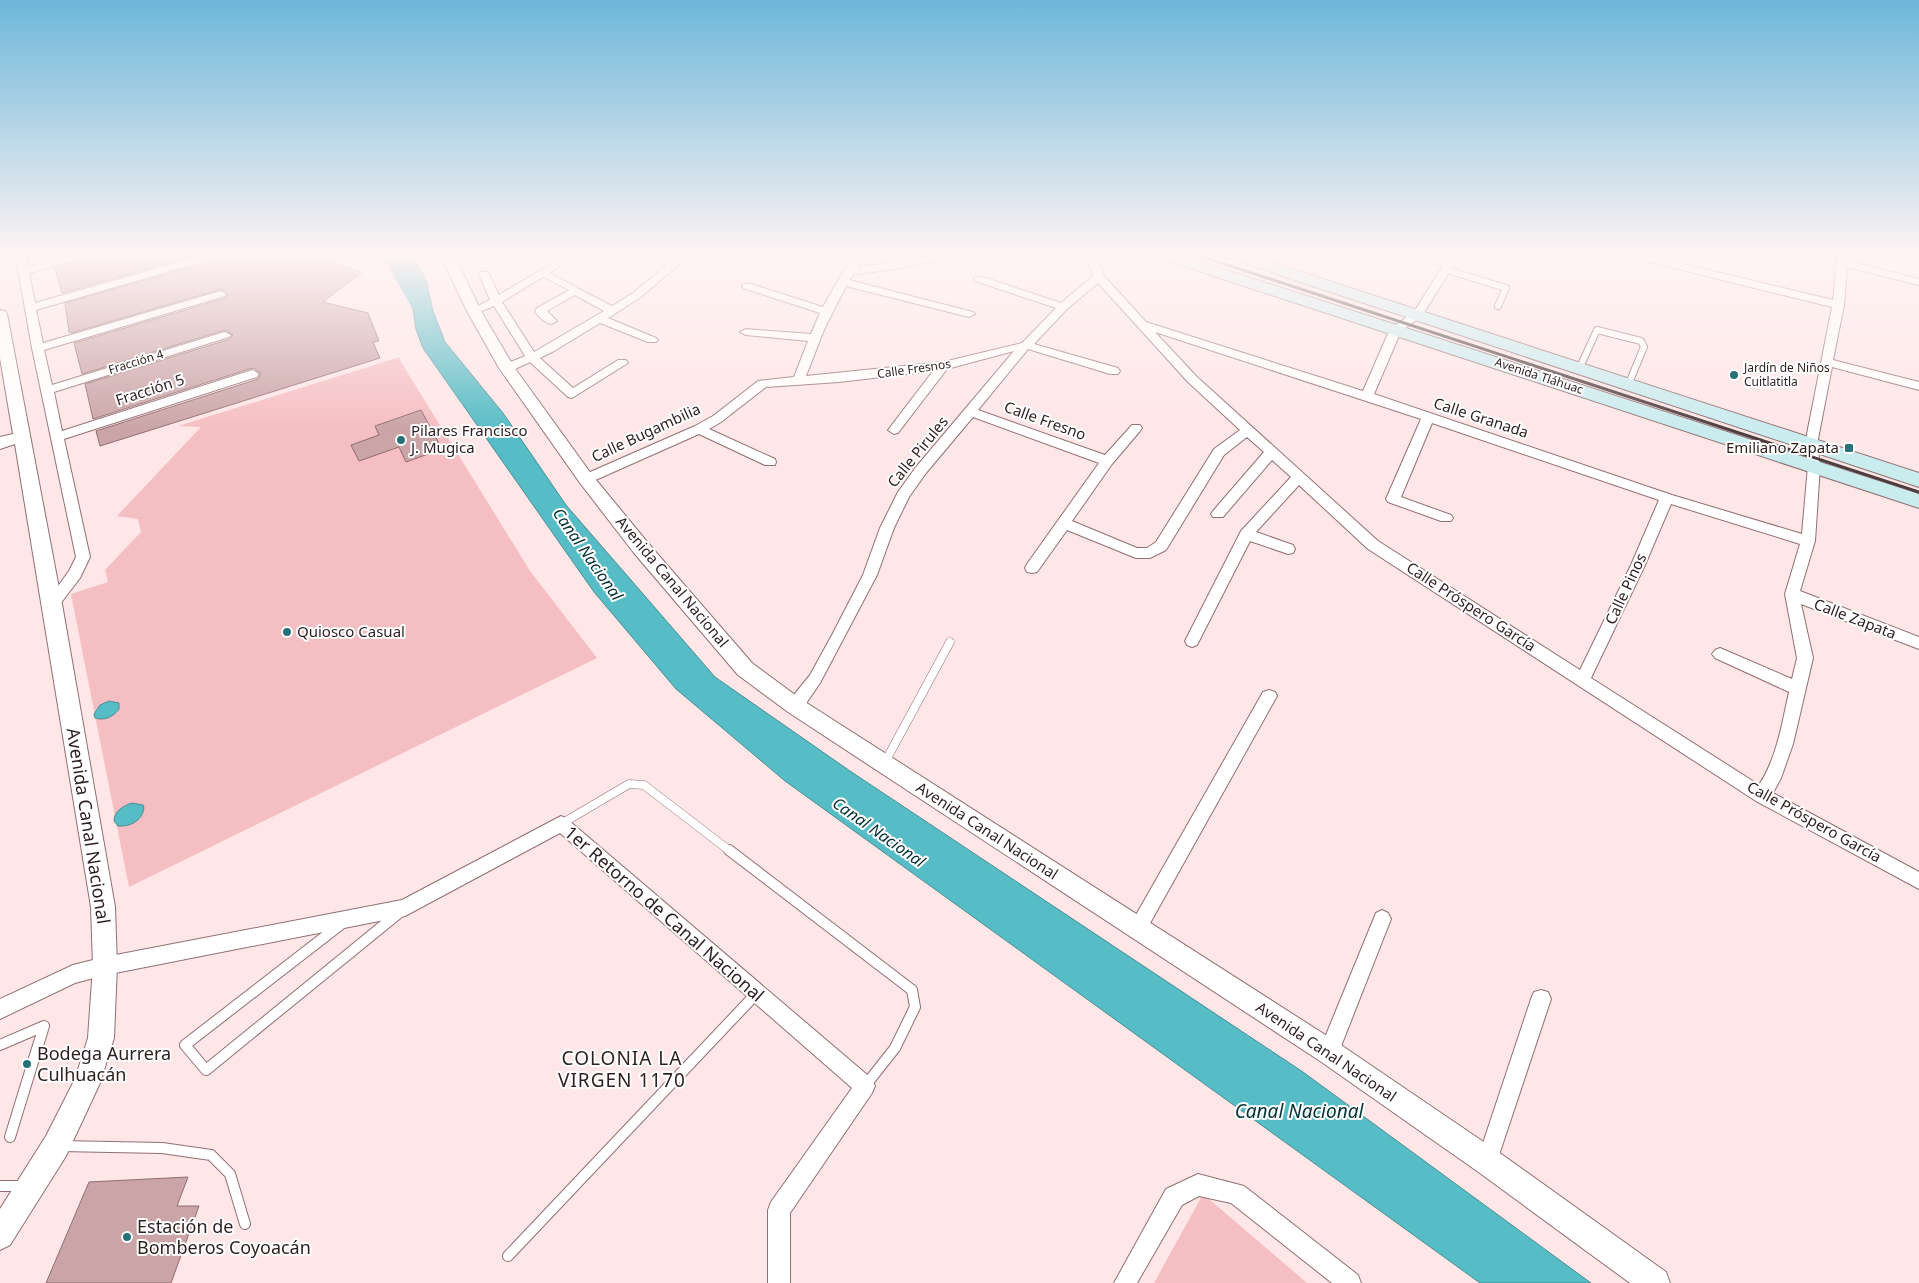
<svg xmlns="http://www.w3.org/2000/svg" width="1919" height="1283" viewBox="0 0 1919 1283" font-family="'Noto Sans',sans-serif">
  <rect width="100%" height="100%" fill="#ffe6e7"/>
  <path fill="#f5bec2" d="M 400,357 L 401,362 L 530,571 L 597,658 L 129,887 L 71,594 L 108,582 L 105,570 L 141,532 L 138,519 L 117,516 L 201,427 L 178,426 Z
    M 1203,1194 L 1307,1283 L 1154,1283 Z"/>
  <path fill="#56bcc5" stroke="#4a8d93" d="M 392,253 L 411,253 L 426,280 L 433,311 L 445,342 L 503,413 L 566,505 L 715,677 L 850,771 L 1303,1072 L 1591,1283 L 1480,1283 L 785,781 L 676,689 L 594,592 L 423,348 L 416,329 L 412,303 Z
    M 109,701 L 119,703 L 119,709 C 113,717 105,721 95,718 L 94,714 L 100,705 Z
    M 132,803 L 143,805 L 144,808 C 142,821 130,827 118,826 L 114,821 C 114,811 123,806 132,803 Z"/>
  <g fill="none" stroke-linecap="round" stroke-linejoin="round">
    <path fill="#56bcc5" fill-rule="evenodd" d="M 381,253 L 395,253 L 426,305 L 424,308 L 412,308 Z"/>
  </g>
  <path fill="#caa4a6" stroke="#906d6f" d="M 99,253 L 246,253 L 247,259 L 267,253 L 331,253 L 336,264 L 362,272 L 323,302 L 368,313 L 379,341 L 373,342 L 380,358 L 100,446 L 96,431 L 258,379 L 261,374 L 254,368 L 249,369 L 93,419 L 85,384 L 230,339 L 233,335 L 226,330 L 221,331 L 82,374 L 74,343 L 226,298 L 228,295 L 221,289 L 71,333 L 69,332 L 65,303 L 209,262 L 211,259 L 208,254 L 199,254 L 62,293 L 55,269 L 96,257 Z
    M 421,410 L 442,449 L 406,462 L 399,447 L 359,461 L 351,445 L 379,435 L 375,426 Z
    M 188,1177 L 177,1206 L 199,1206 L 171,1283 L 46,1283 L 89,1182 Z"/>
  <g fill="none" stroke-linecap="round" stroke-linejoin="round">
    <defs>
      <path id="service-far2" d="M 553,253 L 567,260
        M 632,253 L 634,254
        M 1405,253 L 1449,265
        M 1447,270 L 1506,288 L 1498,306
        M 543,273 L 575,290
        M 1580,367 L 1597,330 L 1641,341 L 1644,347 L 1629,383"/>
      <path id="service-far1" d="M 884,764 L 950,642
        M 561,824 L 629,784 L 644,785 L 730,851"/>
      <path id="service" d="M 729,850 L 912,990 L 915,1007 L 895,1048 L 865,1086
        M 340,925 L 185,1045 L 206,1070 L 400,912
        M 0,1045 L 44,1026 L 10,1137
        M 60,1146 L 162,1148 L 211,1155 L 230,1174 L 245,1224
        M 0,1186 L 23,1186
        M 508,1256 L 757,993"/>
      <path id="minor" d="M 15,253 L 25,253 L 28,267 L 81,253 L 97,253 L 96,255 L 29,273 L 35,303 L 200,256 L 208,256 L 209,258 L 208,260 L 36,310 L 43,343 L 217,292 L 221,291 L 226,294 L 225,296 L 44,350 L 52,385 L 221,333 L 225,332 L 231,335 L 229,337 L 54,392 L 62,431 L 249,371 L 253,370 L 259,374 L 257,377 L 64,439 L 90,557 L 80,578 L 57,608 L 52,609 L 47,608 L 45,604 L 69,571 L 76,557 L 32,348 Z
        M 453,253 L 465,253 L 454,261 L 446,261 L 445,259 Z
        M 570,253 L 582,253 L 502,302 L 534,352 L 604,311 L 575,295 L 547,311 L 557,321 L 551,324 C 545,323 539,317 535,312 L 537,308 L 575,287 L 612,306 L 633,293 L 681,253 L 692,253 L 641,297 L 608,318 L 656,338 L 658,340 L 656,342 L 648,342 L 600,323 L 554,351 L 540,358 L 573,388 L 618,360 L 626,360 L 628,363 L 572,398 L 568,397 L 530,362 L 511,371 L 503,371 L 501,368 L 503,365 L 525,356 L 494,306 L 474,314 L 468,311 L 490,300 L 479,274 L 480,272 L 488,272 L 499,295 Z
        M 859,253 L 870,253 L 858,267 L 912,260 L 945,253 L 963,253 L 962,255 L 912,266 L 853,275 L 849,280 L 973,312 L 975,314 L 969,317 L 846,286 L 824,330 L 806,376 L 943,362 L 1022,343 L 1056,308 L 975,281 L 974,279 L 975,277 L 983,277 L 1061,303 L 1093,276 L 1085,253 L 1095,253 L 1104,276 L 1146,322 L 1363,391 L 1390,329 L 1414,312 L 1451,253 L 1461,253 L 1422,316 L 1401,331 L 1374,394 L 1672,495 L 1802,534 L 1808,466 L 1805,444 L 1832,307 L 1621,255 L 1620,253 L 1637,253 L 1833,300 L 1837,259 L 1821,255 L 1820,253 L 1848,253 L 1848,261 L 1919,279 L 1919,285 L 1847,267 L 1844,305 L 1833,360 L 1919,382 L 1919,390 L 1832,367 L 1817,444 L 1820,466 L 1815,541 L 1800,591 L 1919,637 L 1919,649 L 1801,604 L 1813,658 L 1793,744 L 1781,778 L 1773,793 L 1919,872 L 1919,889 L 1756,801 L 1368,549 L 1299,485 L 1256,532 L 1293,545 L 1295,549 L 1293,553 L 1288,554 L 1250,541 L 1197,645 L 1192,647 L 1187,645 L 1185,641 L 1241,531 L 1291,477 L 1272,460 L 1223,517 L 1213,517 L 1211,514 L 1213,511 L 1264,452 L 1247,437 L 1224,455 L 1166,550 L 1150,558 L 1136,558 L 1067,530 L 1037,572 L 1032,573 L 1027,572 L 1025,568 L 1027,564 L 1099,463 L 973,417 L 926,473 L 909,497 L 894,528 L 877,575 L 820,683 L 801,711 L 795,712 L 789,711 L 787,706 L 789,701 L 810,675 L 832,635 L 863,575 L 880,528 L 898,492 L 916,467 L 1014,351 L 947,369 L 898,433 L 894,434 L 888,430 L 933,371 L 839,382 L 766,387 L 721,422 L 709,429 L 775,459 L 776,462 L 775,465 L 765,465 L 699,434 L 591,482 L 581,482 L 579,479 L 581,476 L 695,426 L 713,416 L 758,381 L 794,377 L 808,341 L 746,335 L 740,332 L 746,329 L 811,334 L 820,313 L 743,288 L 742,286 L 743,284 L 751,284 L 823,307 L 843,272 ZM 1098,283 L 1188,382 L 1240,430 L 1214,449 L 1156,542 L 1147,548 L 1137,548 L 1072,521 L 1112,464 L 1140,431 L 1142,428 L 1140,425 L 1132,425 L 1105,455 L 978,410 L 1028,349 L 1110,374 L 1118,374 L 1120,371 L 1118,368 L 1034,344 L 1067,309 ZM 1155,332 L 1421,419 L 1386,499 L 1388,502 L 1441,521 L 1451,521 L 1453,518 L 1451,515 L 1401,497 L 1432,423 L 1659,500 L 1631,565 L 1580,670 L 1378,541 L 1196,376 ZM 1671,504 L 1800,544 L 1785,594 L 1797,658 L 1792,679 L 1720,648 L 1715,650 L 1712,654 L 1715,658 L 1789,692 C 1782,723 1777,758 1759,785 L 1591,678 L 1645,565 Z
        M 1269,690 L 1275,692 L 1277,696 L 1144,934 L 1138,937 L 1132,934 L 1129,928 L 1132,922 L 1263,692 Z
        M 561,816 L 567,819 L 872,1079 L 875,1086 L 872,1093 L 790,1213 L 790,1283 L 768,1283 L 768,1210 L 771,1202 L 852,1088 L 560,833 L 405,916 L 105,975 L 75,983 L 0,1019 L 0,999 L 73,965 L 105,957 L 402,900 Z
        M 1382,910 L 1388,913 L 1391,919 L 1336,1059 L 1329,1062 L 1322,1059 L 1319,1052 L 1376,913 Z
        M 1541,990 L 1548,992 L 1551,999 L 1497,1161 L 1494,1168 L 1487,1171 L 1480,1168 L 1477,1161 L 1531,999 L 1534,992 Z
        M 1198,1174 L 1244,1186 L 1358,1275 L 1361,1283 L 1332,1283 L 1231,1203 L 1199,1196 L 1182,1205 L 1137,1283 L 1114,1283 L 1166,1189 Z"/>
      <path id="tertiary" d="M 439,253 L 453,253 L 481,311 L 514,367 L 592,475 L 648,543 L 752,663 L 802,700 L 1338,1043 L 1497,1151 L 1666,1272 L 1670,1283 L 1630,1283 L 1477,1171 L 1320,1061 L 788,712 L 738,675 L 634,553 L 580,483 L 499,368 L 467,311 Z
        M 0,310 L 5,311 L 7,314 L 62,604 L 115,907 L 117,966 L 114,1038 L 100,1083 L 66,1156 L 10,1245 L 0,1250 L 0,1209 L 46,1136 L 75,1079 L 88,1038 L 93,966 L 91,907 L 15,444 L 0,449 L 0,437 L 13,434 L 0,358 Z"/>
      <path id="secondary" d="M 1151,253 L 1174,253 L 1919,494 L 1919,508 L 1153,256 Z
        M 1220,253 L 1243,253 L 1919,473 L 1919,487 L 1222,256 Z"/>
    </defs>
    <use href="#service-far2" stroke="#926f71" stroke-width="8"/>
    <use href="#service-far1" stroke="#926f71" stroke-width="9"/>
    <use href="#service" stroke="#926f71" stroke-width="12"/>
    <use href="#minor" stroke="#926f71" stroke-width="2"/>
    <use href="#tertiary" stroke="#926f71" stroke-width="2"/>
    <use href="#secondary" stroke="#926f71" stroke-width="2"/>
    <use href="#service-far2" stroke="#fff" stroke-width="6"/>
    <use href="#service-far1" stroke="#fff" stroke-width="8"/>
    <use href="#service" stroke="#fff" stroke-width="10"/>
    <use href="#minor" fill="#fff" fill-rule="evenodd"/>
    <use href="#tertiary" fill="#fff" fill-rule="evenodd"/>
    <use href="#secondary" fill="#c9ecef" fill-rule="evenodd"/>
    <path stroke="#4d3c3d" stroke-width="3" d="M 1191,253 L 1919,492"/>
  </g>
  <linearGradient id="sky" x2="0" y2="1"><stop stop-color="#6db7da"/><stop offset="0.59" stop-color="#fff4f4"/><stop offset="1" stop-color="#fff4f4" stop-opacity="0"/></linearGradient>
  <rect width="1919" height="432" fill="url(#sky)"/>
  <g fill="#277177" stroke="#fff" stroke-width="2">
    <circle cx="1734" cy="375" r="5"/>
    <circle cx="401" cy="440" r="5"/>
    <rect x="1844" y="443" width="10" height="10" rx="2.5"/>
    <circle cx="287" cy="632" r="5"/>
    <circle cx="27" cy="1064" r="5"/>
    <circle cx="127" cy="1237" r="5"/>
  </g>
  <g text-anchor="middle" stroke-width="4" stroke-linejoin="round" paint-order="stroke">
    <g font-size="12" fill="#2d1e1f" stroke="#fff">
      <text transform="translate(136 362) rotate(-17)" y="4">Fracción 4</text>
      <text transform="translate(914 369) rotate(-8)" y="4">Calle Fresnos</text>
      <text transform="translate(1539 376) rotate(18)" y="4">Avenida Tláhuac</text>
    </g>
    <g font-size="12" fill="#2d1e1f" stroke="#fff" text-anchor="start">
      <text x="1744" y="372">Jardín de Niños<tspan x="1744" dy="14">Cuitlatitla</tspan></text>
    </g>
    <g font-size="15" fill="#2d1e1f" stroke="#fff">
      <text transform="translate(150 390) rotate(-18)" y="5">Fracción 5</text>
      <text transform="translate(1481 418) rotate(18)" y="5">Calle Granada</text>
      <text transform="translate(1045 421) rotate(20)" y="5">Calle Fresno</text>
      <text transform="translate(646 433) rotate(-25)" y="5">Calle Bugambilia</text>
      <text transform="translate(918 452) rotate(-51)" y="5">Calle Pirules</text>
      <text transform="translate(672 582) rotate(50)" y="5">Avenida Canal Nacional</text>
      <text transform="translate(1626 589) rotate(-65)" y="5">Calle Pinos</text>
      <text transform="translate(1471 607) rotate(33)" y="5">Calle Próspero García</text>
      <text transform="translate(1855 619) rotate(21)" y="5">Calle Zapata</text>
      <text transform="translate(1814 822) rotate(29)" y="5">Calle Próspero García</text>
      <text transform="translate(987 831) rotate(33)" y="5">Avenida Canal Nacional</text>
      <text transform="translate(1326 1052) rotate(34)" y="5">Avenida Canal Nacional</text>
    </g>
    <g font-size="15" fill="#2d1e1f" stroke="#fff" text-anchor="start">
      <text x="411" y="436">Pilares Francisco<tspan x="411" dy="17">J. Mugica</tspan></text>
      <text x="1839" y="453" text-anchor="end">Emiliano Zapata</text>
      <text x="297" y="637">Quiosco Casual</text>
    </g>
    <g font-size="16" font-style="italic" fill="#003034" stroke="#fff">
      <text transform="translate(588 554) rotate(55)" y="6">Canal Nacional</text>
      <text transform="translate(879 832) rotate(35)" y="6">Canal Nacional</text>
    </g>
    <g font-size="18" fill="#2d1e1f" stroke="#fff">
      <text transform="translate(88 826) rotate(81)" y="6">Avenida Canal Nacional</text>
      <text transform="translate(664 914) rotate(41)" y="6">1er Retorno de Canal Nacional</text>
    </g>
    <g font-size="18" fill="#2d1e1f" stroke="#fff" text-anchor="start">
      <text x="37" y="1060">Bodega Aurrera<tspan x="37" dy="21">Culhuacán</tspan></text>
      <text x="137" y="1233">Estación de<tspan x="137" dy="21">Bomberos Coyoacán</tspan></text>
    </g>
    <g font-size="19" letter-spacing="1" fill="#2d1e1f" stroke="#fff">
      <text x="622" y="1065">COLONIA LA<tspan x="622" dy="22">VIRGEN 1170</tspan></text>
    </g>
    <g font-size="19" font-style="italic" fill="#003034" stroke="#fff">
      <text x="1299" y="1118">Canal Nacional</text>
    </g>
  </g>
</svg>
